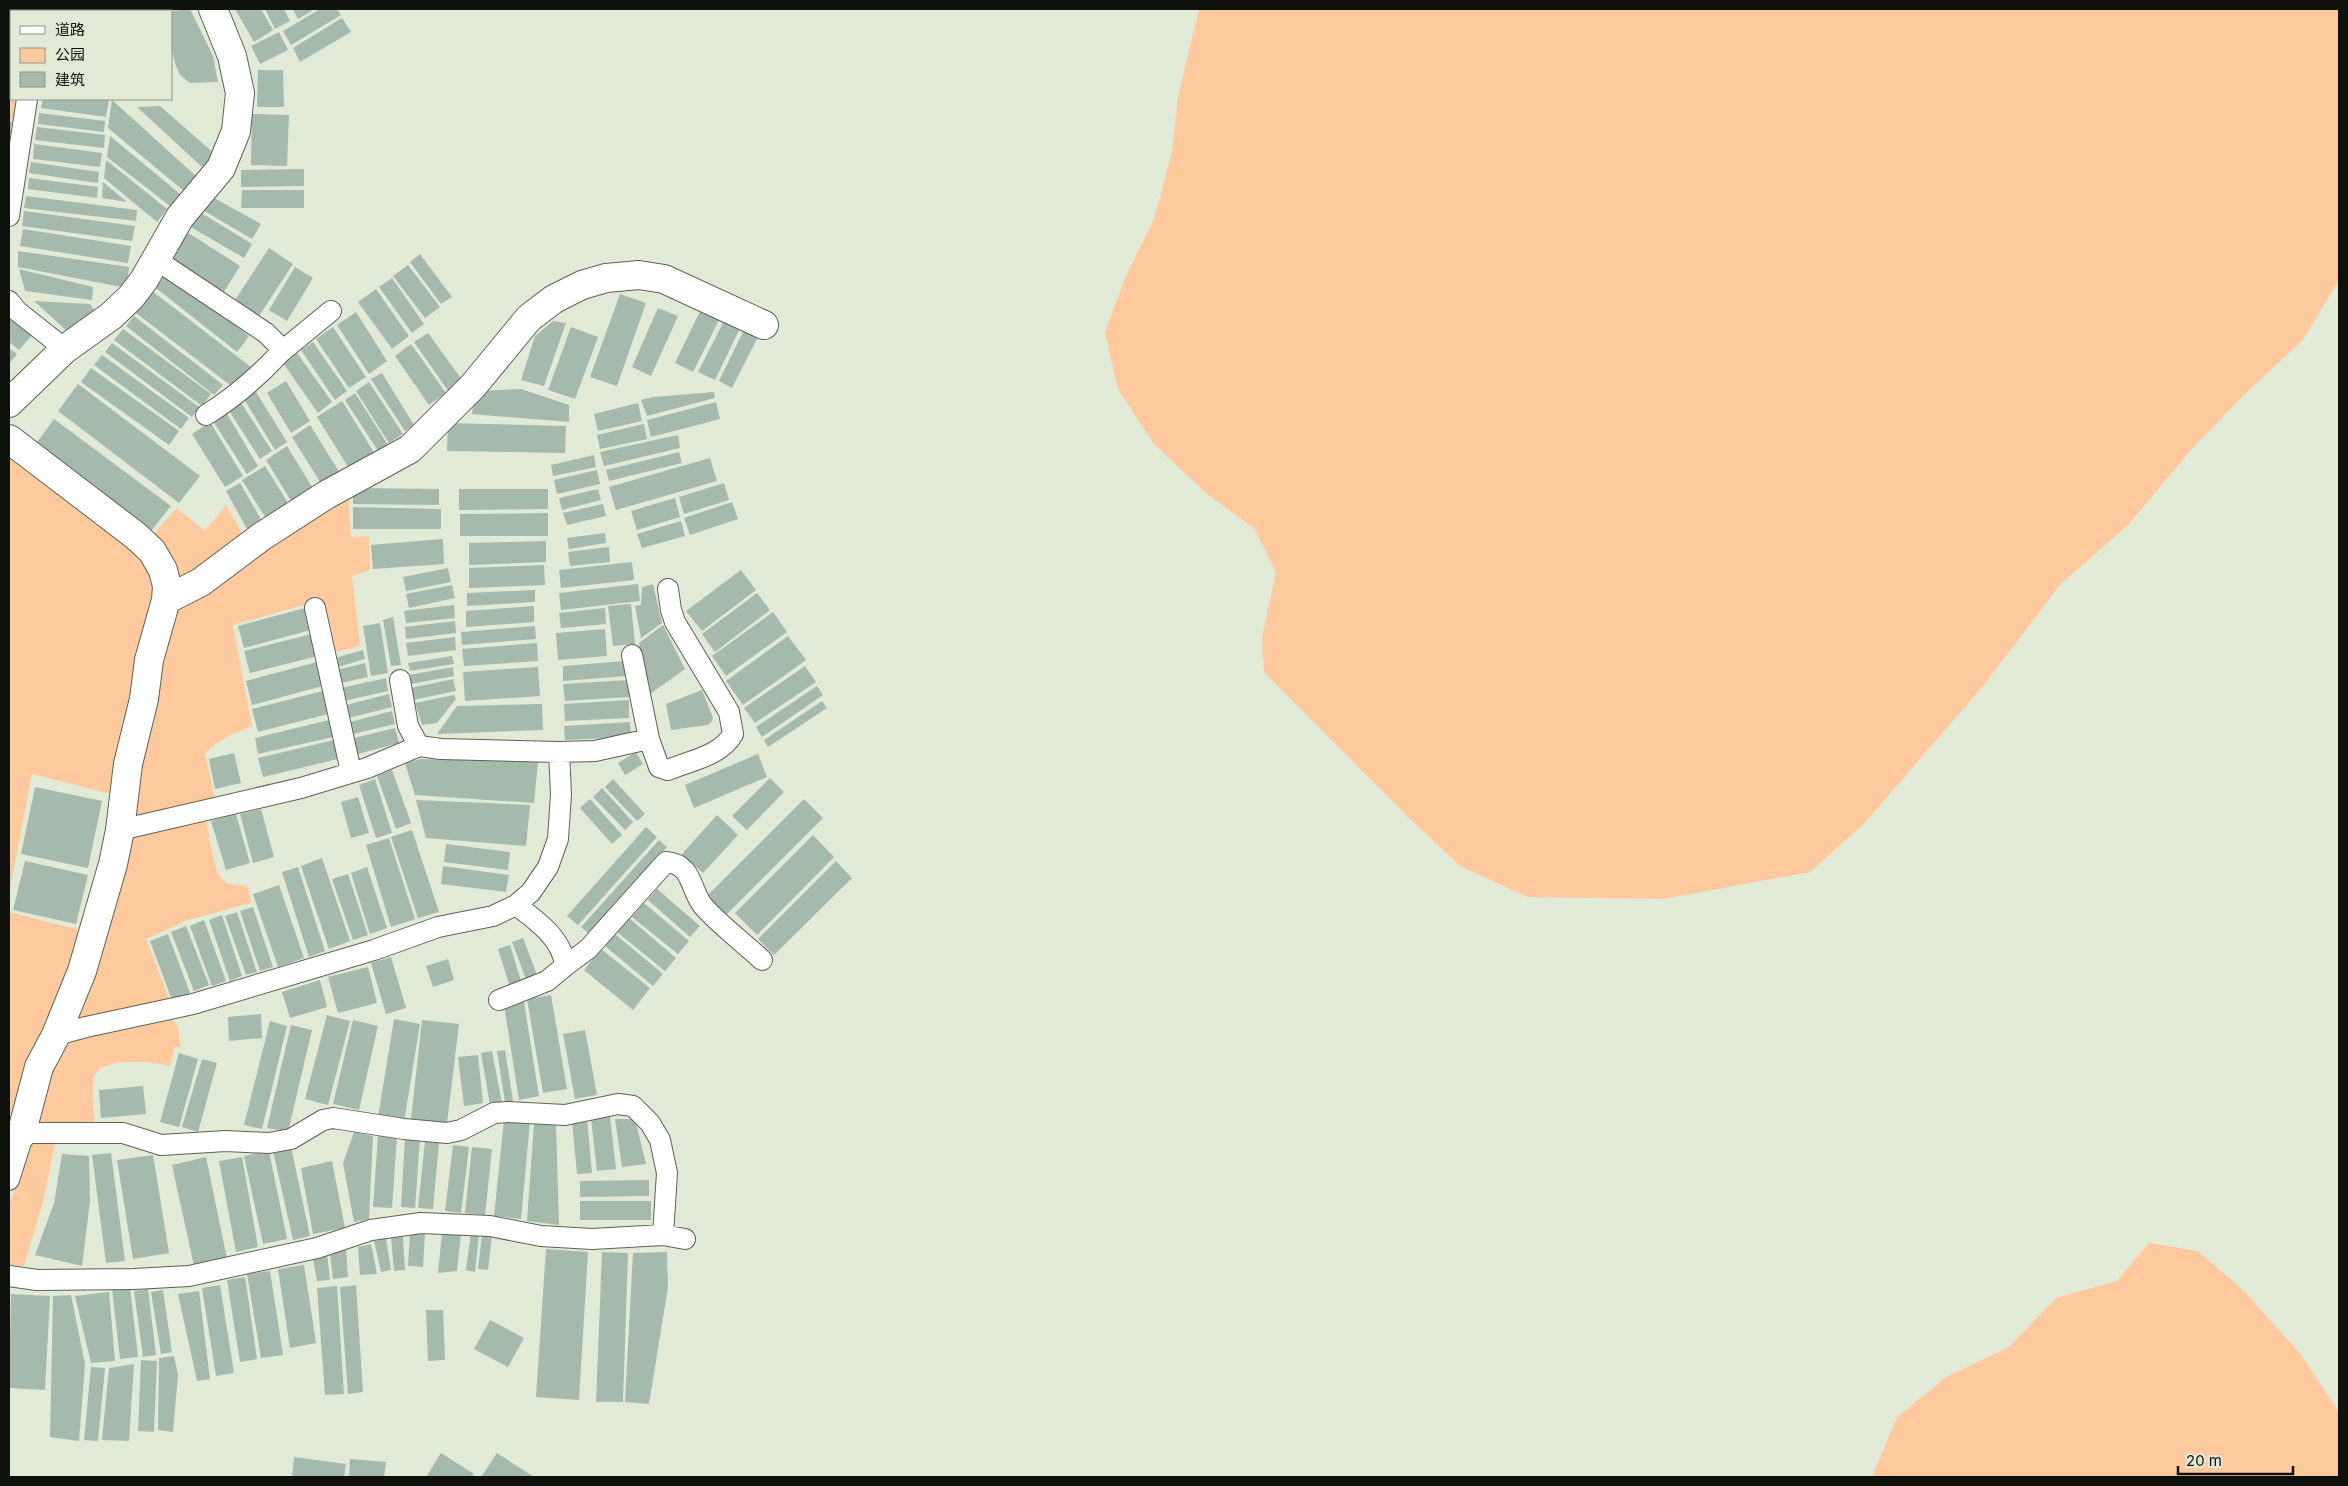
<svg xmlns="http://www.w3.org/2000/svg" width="2348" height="1486" viewBox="0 0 2348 1486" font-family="Inter,'Noto Sans SC',sans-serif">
  <rect width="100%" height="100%" fill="#e1ead6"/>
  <path fill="#fec99c" d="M 1199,9 L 2339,9 L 2339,280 L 2303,340 L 2245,394 L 2192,449 L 2128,525 L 2060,585 L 1984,685 L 1863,825 L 1810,872 L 1664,899 L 1527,897 L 1460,866 L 1409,818 L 1264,672 L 1262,638 L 1276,572 L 1254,528 L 1208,495 L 1154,444 L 1118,389 L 1105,332 L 1126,276 L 1154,219 L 1172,152 L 1178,97 Z
    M 9,92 L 11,92 L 11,99 L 15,99 L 15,119 L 9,119 Z
    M 9,451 L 146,560 L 153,582 L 153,604 L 115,795 L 32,774 L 9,894 Z
    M 348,490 L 351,537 L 369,536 L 370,570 L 352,576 L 360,646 L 332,653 L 319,602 L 314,596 L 307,604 L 233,625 L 252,726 C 235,733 218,739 205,754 L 215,799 L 135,818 L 133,777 L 176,607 Z
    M 226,505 L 245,538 L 183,583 L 151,537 L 177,508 L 205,531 Z
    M 206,820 C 209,834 213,864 219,875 C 224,884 235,886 244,885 L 249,889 L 251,903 L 188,920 L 146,939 L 171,1004 L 79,1020 L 73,1016 L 130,836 Z
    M 9,912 L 88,932 L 9,1116 Z
    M 170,1017 L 178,1026 L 181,1047 L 175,1047 L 170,1066 C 154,1061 99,1056 94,1078 C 91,1093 94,1111 95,1126 L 37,1126 L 39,1090 L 64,1047 L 76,1040 Z
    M 56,1138 L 43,1202 L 24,1266 L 9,1265 L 9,1206 L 31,1142 Z
    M 2149,1243 L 2198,1251 L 2244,1291 L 2299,1352 L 2339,1412 L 2339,1477 L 1872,1477 L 1897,1417 L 1946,1377 L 2009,1347 L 2056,1298 L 2117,1281 Z"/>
  <path fill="#a6b9ad" d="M 190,9 L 213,56 L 218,82 L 190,83 L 180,75 L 175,63 L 171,47 L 171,11 Z
    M 235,9 L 261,9 L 273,30 L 254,42 Z
    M 265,9 L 284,9 L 290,21 L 275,29 Z
    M 293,9 L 311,9 L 312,11 L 298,19 Z
    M 320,9 L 337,9 L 341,15 L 291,45 L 283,31 Z
    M 342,18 L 351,32 L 300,62 L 293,48 Z
    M 279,32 L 288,50 L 260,64 L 251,46 Z
    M 9,66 L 11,66 L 10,90 L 9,90 Z
    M 258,70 L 283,70 L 284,107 L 257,107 Z
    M 43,99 L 109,99 L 106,117 L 41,108 Z
    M 112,100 L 196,176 L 184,191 L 108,128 Z
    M 160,106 L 216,155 L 202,167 L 137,107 Z
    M 39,113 L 105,121 L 104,132 L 38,124 Z
    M 252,114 L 289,115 L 287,166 L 251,165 Z
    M 9,121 L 12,122 L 10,141 L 9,141 Z
    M 37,127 L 105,135 L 104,148 L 35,140 Z
    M 110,136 L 180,194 L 170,206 L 107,157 Z
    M 34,144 L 102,153 L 100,167 L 33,159 Z
    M 106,160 L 167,209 L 157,222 L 104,178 Z
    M 31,162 L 99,172 L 98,183 L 29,173 Z
    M 304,169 L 304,186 L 241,187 L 241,170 Z
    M 29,178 L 98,187 L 97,198 L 28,189 Z
    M 103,182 L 127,202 L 102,198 Z
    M 242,190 L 304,190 L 304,208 L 241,208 Z
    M 209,195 L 261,224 L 252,239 L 201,209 Z
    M 26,196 L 137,210 L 136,221 L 24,208 Z
    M 24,211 L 135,226 L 132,241 L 22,226 Z
    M 198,211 L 252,244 L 244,258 L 189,226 Z
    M 23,229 L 131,246 L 128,263 L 20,246 Z
    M 184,230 L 240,266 L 222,295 L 166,259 Z
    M 269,248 L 293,264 L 259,316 L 235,300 Z
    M 18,251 L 129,267 L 127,288 L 18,267 Z
    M 420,254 L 452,297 L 441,304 L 410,262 Z
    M 408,265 L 440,307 L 425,318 L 393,276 Z
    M 295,267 L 313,278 L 287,321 L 269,310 Z
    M 19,269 L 93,287 L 92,300 L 25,291 Z
    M 167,273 L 249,336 L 237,352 L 156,288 Z
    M 392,278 L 424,324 L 412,333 L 379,287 Z
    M 376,289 L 409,336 L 392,349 L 358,302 Z
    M 152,291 L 251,367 L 234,388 L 136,313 Z
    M 620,294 L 646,303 L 617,386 L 590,377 Z
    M 34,301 L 90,304 L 94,310 L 68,332 Z
    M 702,307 L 721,316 L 693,372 L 675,363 Z
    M 658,308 L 678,316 L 651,376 L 632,367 Z
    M 356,312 L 387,361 L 369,374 L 337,325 Z
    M 134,316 L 223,385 L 214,395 L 126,326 Z
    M 9,317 L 32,335 L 19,350 L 9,342 Z
    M 726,317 L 742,324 L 715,380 L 698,372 Z
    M 553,321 L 566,323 L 544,386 L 521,380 L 535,336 Z
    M 746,326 L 760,333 L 732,388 L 719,381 Z
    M 333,327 L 366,377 L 349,388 L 316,339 Z
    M 571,327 L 598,337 L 575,399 L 548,390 Z
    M 123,329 L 211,394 L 202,406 L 114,340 Z
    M 428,333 L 463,381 L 449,392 L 414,342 Z
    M 313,342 L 347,391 L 335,400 L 301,350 Z
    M 112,343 L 199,407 L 192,417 L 105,352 Z
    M 411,344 L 446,393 L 429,405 L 395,356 Z
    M 9,348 L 17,354 L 9,364 Z
    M 297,353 L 332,402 L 318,413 L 283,363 Z
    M 102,355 L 189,418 L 181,429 L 94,365 Z
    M 91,368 L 179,431 L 169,445 L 81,382 Z
    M 382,373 L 414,425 L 405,431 L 371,379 Z
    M 286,381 L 310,421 L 291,433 L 267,393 Z
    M 369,382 L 403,434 L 389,443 L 356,391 Z
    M 78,384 L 200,476 L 179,503 L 58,411 Z
    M 521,389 L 569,405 L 569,422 L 472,414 L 475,391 Z
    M 256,392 L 287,442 L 275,450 L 244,399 Z
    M 714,392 L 715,398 L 647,416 L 641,400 L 653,397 Z
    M 355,393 L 388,445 L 378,451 L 345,400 Z
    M 240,401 L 272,451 L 260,459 L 228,409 Z
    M 342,401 L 375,454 L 350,470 L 317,417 Z
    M 716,402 L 720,419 L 651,437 L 647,420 Z
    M 638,403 L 642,421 L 598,431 L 594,414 Z
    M 226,412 L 258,466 L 247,474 L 213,421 Z
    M 54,419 L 171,506 L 151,531 L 35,445 Z
    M 210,422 L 243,476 L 225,487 L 192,434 Z
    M 448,423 L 566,426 L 565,453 L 447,451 Z
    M 644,424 L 647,439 L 600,449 L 597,435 Z
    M 310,425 L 340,473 L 322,485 L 292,437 Z
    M 678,435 L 680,448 L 604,466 L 600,452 Z
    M 287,446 L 314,490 L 293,504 L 266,460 Z
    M 679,452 L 682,463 L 609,481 L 606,470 Z
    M 594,455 L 596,467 L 553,476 L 551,465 Z
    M 710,458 L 717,481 L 616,510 L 609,487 Z
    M 265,466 L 288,503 L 265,517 L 242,480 Z
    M 597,470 L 600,484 L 557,494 L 554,480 Z
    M 240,483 L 262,521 L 247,529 L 226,491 Z
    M 724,483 L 729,500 L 684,514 L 679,497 Z
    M 353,488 L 439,489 L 439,505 L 353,504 Z
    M 459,489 L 548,489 L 548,509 L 459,510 Z
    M 598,489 L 601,500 L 562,510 L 559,498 Z
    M 675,498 L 680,517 L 637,530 L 631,511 Z
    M 732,502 L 738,519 L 690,535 L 684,518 Z
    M 603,504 L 606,516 L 567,525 L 563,513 Z
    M 353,507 L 441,509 L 441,529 L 353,529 Z
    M 548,513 L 548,536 L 460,536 L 460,514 Z
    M 681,521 L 685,536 L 642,548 L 637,534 Z
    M 605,533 L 606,543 L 569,549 L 567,538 Z
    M 443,539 L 444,564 L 373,569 L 371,545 Z
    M 546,541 L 546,562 L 469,565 L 469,543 Z
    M 609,547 L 610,562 L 570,566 L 568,552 Z
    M 632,562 L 634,580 L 561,588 L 559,570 Z
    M 544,565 L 545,585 L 469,588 L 469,568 Z
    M 448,568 L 451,582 L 406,591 L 403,577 Z
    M 741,570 L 756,590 L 702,631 L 686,611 Z
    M 638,584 L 640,601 L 561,610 L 559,593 Z
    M 653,584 L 662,623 L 641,638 L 635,606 L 641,605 L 642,587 Z
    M 452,585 L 455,598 L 409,608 L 406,594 Z
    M 535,590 L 535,602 L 467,606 L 467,593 Z
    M 757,593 L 770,610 L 715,652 L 702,634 Z
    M 631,604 L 635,644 L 613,646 L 608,606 Z
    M 454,605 L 455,618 L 406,623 L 404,611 Z
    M 534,606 L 534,622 L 466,627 L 466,611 Z
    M 305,608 L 311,630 L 244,648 L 238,626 Z
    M 605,608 L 606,624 L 561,628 L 559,613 Z
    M 773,612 L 787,632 L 726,676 L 712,656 Z
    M 393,617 L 401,665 L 391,666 L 383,620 Z
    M 455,621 L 456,633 L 406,639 L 405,627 Z
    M 380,623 L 388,673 L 371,676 L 363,626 Z
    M 663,625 L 685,669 L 650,694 L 639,643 Z
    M 535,626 L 536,639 L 462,645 L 461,632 Z
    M 605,629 L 607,656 L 558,660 L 556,633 Z
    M 312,634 L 318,656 L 250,673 L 244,651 Z
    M 788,636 L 806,660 L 743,705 L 726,681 Z
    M 455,637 L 456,650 L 408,656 L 406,643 Z
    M 537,643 L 538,661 L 464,666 L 462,649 Z
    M 363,650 L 365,659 L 338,667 L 335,658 Z
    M 452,656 L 454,664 L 410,671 L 408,663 Z
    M 625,661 L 626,676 L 563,681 L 563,666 Z
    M 317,662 L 323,686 L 252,705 L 246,681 Z
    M 365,663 L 368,677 L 341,683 L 337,670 Z
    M 805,666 L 816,682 L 755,723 L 744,708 Z
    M 453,667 L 454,676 L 411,684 L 409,675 Z
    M 538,667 L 540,696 L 465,701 L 463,672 Z
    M 386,678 L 388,691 L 344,701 L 341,688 Z
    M 453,679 L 456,691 L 413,700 L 411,688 Z
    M 628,680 L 629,697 L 565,701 L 563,684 Z
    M 817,686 L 823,695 L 762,737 L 756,727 Z
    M 702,690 L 713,718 L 712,721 L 708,725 L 671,730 L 666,704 Z
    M 323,691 L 328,714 L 258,732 L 252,709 Z
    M 389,694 L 392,707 L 349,718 L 346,705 Z
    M 454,695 L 456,699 L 437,723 L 422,725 L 415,703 Z
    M 629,700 L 629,718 L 565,721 L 564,704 Z
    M 822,701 L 827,708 L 768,747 L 764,740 Z
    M 542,704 L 543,730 L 437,734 L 457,706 Z
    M 392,711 L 395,724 L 353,734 L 350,722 Z
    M 329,720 L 333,737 L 258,754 L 255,738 Z
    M 630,722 L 631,737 L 565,740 L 564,726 Z
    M 395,728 L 399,743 L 358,754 L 354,738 Z
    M 334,740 L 338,759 L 263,777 L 258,758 Z
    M 636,752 L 643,764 L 625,775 L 618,763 Z
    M 234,753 L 241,783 L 215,789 L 209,759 Z
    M 758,754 L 767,777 L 694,808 L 685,785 Z
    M 420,759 L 538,762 L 534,803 L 415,795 L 405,763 Z
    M 392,770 L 411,823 L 396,829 L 377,776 Z
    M 770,778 L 784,792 L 747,830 L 732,816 Z
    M 375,779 L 392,833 L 376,838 L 359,785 Z
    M 613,779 L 645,814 L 637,821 L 605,787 Z
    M 35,787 L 102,801 L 88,868 L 21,854 Z
    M 602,788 L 633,822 L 625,830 L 593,797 Z
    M 358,797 L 369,833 L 351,838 L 341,802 Z
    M 590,799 L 622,835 L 612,844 L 580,808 Z
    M 804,799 L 823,818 L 726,915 L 707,896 Z
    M 416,800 L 530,805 L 526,846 L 426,838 Z
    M 261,809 L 274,857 L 253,863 L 240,814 Z
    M 236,814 L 250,863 L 226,870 L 211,821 Z
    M 717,815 L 738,835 L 703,873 L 682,854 Z
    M 646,827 L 657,837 L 578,925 L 567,916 Z
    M 412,830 L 439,912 L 418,918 L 391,837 Z
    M 813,835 L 834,857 L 757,935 L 735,913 Z
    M 389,838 L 415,919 L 391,927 L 366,845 Z
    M 659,840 L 667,847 L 589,934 L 581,927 Z
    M 446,844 L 510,852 L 508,870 L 444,862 Z
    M 322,858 L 350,941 L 329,949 L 301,866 Z
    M 25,861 L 88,875 L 76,924 L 13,910 Z
    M 836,861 L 852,878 L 774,955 L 758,939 Z
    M 443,866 L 509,875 L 506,892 L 441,884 Z
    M 298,867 L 325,951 L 309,957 L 282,872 Z
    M 367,867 L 387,928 L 370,934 L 351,873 Z
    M 348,874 L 368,935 L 353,940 L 332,879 Z
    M 279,885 L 304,958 L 278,967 L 253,894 Z
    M 657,889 L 700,926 L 690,937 L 648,900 Z
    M 644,903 L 689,941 L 678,954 L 632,917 Z
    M 253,907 L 273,967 L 260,971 L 240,911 Z
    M 237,912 L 257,972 L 246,975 L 225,916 Z
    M 222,915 L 242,976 L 230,981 L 209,920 Z
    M 629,918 L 676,958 L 665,971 L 617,932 Z
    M 204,920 L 226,981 L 212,986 L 190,926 Z
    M 186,926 L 209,985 L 194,991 L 171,932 Z
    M 168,934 L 190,993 L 172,1000 L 150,941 Z
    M 615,934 L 663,974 L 653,986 L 605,946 Z
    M 523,938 L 537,975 L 526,979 L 512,942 Z
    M 510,945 L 522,984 L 510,987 L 498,949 Z
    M 601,949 L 650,988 L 633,1010 L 584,970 Z
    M 391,957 L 406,1008 L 386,1014 L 371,963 Z
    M 448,959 L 454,980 L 433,987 L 426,966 Z
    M 368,967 L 377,1003 L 338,1013 L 328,977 Z
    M 320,980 L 327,1007 L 290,1018 L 282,992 Z
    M 551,995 L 567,1089 L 543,1093 L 527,999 Z
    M 524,1002 L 539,1096 L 519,1100 L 504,1005 Z
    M 261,1014 L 262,1038 L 229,1041 L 228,1017 Z
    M 327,1015 L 350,1021 L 328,1105 L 305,1099 Z
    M 394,1019 L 420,1024 L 404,1122 L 378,1117 Z
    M 353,1020 L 378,1026 L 359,1110 L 333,1104 Z
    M 422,1020 L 459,1024 L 447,1123 L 411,1119 Z
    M 270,1021 L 287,1026 L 262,1129 L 244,1125 Z
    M 291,1025 L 312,1030 L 288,1132 L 267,1128 Z
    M 585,1030 L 597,1095 L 575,1099 L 563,1034 Z
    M 505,1050 L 513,1101 L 505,1102 L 497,1051 Z
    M 492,1051 L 502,1103 L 490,1105 L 481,1053 Z
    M 179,1053 L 198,1059 L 179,1127 L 160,1122 Z
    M 478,1055 L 483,1103 L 464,1106 L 458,1057 Z
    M 202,1059 L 217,1063 L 198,1132 L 182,1127 Z
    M 143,1086 L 146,1114 L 101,1118 L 99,1090 Z
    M 610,1117 L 616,1169 L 597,1171 L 591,1119 Z
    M 587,1119 L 592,1173 L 577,1174 L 572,1121 Z
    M 615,1119 L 635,1119 L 646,1164 L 622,1167 Z
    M 504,1120 L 530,1122 L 521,1219 L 494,1216 Z
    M 534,1124 L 556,1125 L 559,1225 L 527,1221 Z
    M 354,1132 L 373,1136 L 369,1219 L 354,1222 L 343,1163 Z
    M 378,1135 L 397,1136 L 392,1208 L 373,1207 Z
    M 405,1138 L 420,1139 L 415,1208 L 401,1207 Z
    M 425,1141 L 439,1143 L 433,1209 L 418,1208 Z
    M 453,1145 L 469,1147 L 461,1213 L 445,1211 Z
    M 291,1147 L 310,1236 L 293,1240 L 273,1151 Z
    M 472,1147 L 492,1149 L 485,1215 L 465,1213 Z
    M 269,1151 L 287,1239 L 263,1244 L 244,1156 Z
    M 111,1153 L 125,1261 L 106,1263 L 92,1155 Z
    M 62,1154 L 89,1156 L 90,1201 L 82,1266 L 35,1255 L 54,1203 Z
    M 153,1155 L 169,1253 L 133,1259 L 117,1160 Z
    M 206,1157 L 227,1259 L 194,1266 L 172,1165 Z
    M 242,1157 L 258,1247 L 236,1252 L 219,1161 Z
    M 332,1161 L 345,1228 L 313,1234 L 301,1168 Z
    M 649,1180 L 649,1196 L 580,1197 L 580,1181 Z
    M 580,1201 L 651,1201 L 651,1220 L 580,1220 Z
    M 410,1232 L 425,1233 L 423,1267 L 408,1266 Z
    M 442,1233 L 461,1234 L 457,1271 L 438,1273 Z
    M 471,1233 L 479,1234 L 475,1272 L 466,1270 Z
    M 482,1235 L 492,1236 L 488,1270 L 478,1269 Z
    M 403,1236 L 405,1270 L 394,1271 L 391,1237 Z
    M 386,1238 L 391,1270 L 381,1272 L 374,1241 Z
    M 371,1244 L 377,1274 L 360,1275 L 358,1247 Z
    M 346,1247 L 348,1277 L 333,1279 L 330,1253 Z
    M 546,1249 L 588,1252 L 579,1400 L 536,1397 Z
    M 602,1252 L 628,1253 L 623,1402 L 596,1402 Z
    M 667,1252 L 668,1287 L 649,1404 L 625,1402 L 633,1253 Z
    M 327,1254 L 330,1280 L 317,1281 L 313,1259 Z
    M 304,1265 L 316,1343 L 290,1348 L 278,1269 Z
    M 270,1271 L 283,1355 L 261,1358 L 247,1274 Z
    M 245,1277 L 257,1359 L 240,1362 L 227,1280 Z
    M 220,1285 L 234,1373 L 216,1376 L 202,1288 Z
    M 356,1285 L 363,1392 L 348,1394 L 340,1287 Z
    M 337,1286 L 344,1394 L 325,1395 L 317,1288 Z
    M 130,1287 L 138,1357 L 120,1359 L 112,1289 Z
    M 148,1289 L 156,1355 L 143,1357 L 134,1291 Z
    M 163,1290 L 172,1352 L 161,1354 L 151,1292 Z
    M 199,1291 L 210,1379 L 197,1381 L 178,1294 Z
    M 109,1292 L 115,1361 L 91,1363 L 75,1296 Z
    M 11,1294 L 50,1296 L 45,1390 L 9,1388 Z
    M 71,1295 L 85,1364 L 79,1441 L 50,1437 L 53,1296 Z
    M 426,1310 L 443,1310 L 445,1360 L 428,1361 Z
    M 490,1320 L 524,1338 L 508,1367 L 474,1349 Z
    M 174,1356 L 178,1375 L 173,1432 L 158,1430 L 159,1358 Z
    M 141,1360 L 157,1361 L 154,1432 L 138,1431 Z
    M 134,1364 L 129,1441 L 102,1440 L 109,1368 Z
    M 91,1367 L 105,1368 L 98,1441 L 84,1440 Z
    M 441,1453 L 474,1474 L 471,1477 L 426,1477 Z
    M 497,1453 L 534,1477 L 481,1477 Z
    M 294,1457 L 346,1464 L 344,1477 L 292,1477 Z
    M 350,1459 L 386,1462 L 384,1477 L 349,1477 Z"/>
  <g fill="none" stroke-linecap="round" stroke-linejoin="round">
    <defs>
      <path id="lane" d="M 9,46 L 11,47
        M 9,216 L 27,99
        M 154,260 L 167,267 L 266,333 L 277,344 L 281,352 C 258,377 235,397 206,415
        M 9,301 L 17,311 L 65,349
        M 281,352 L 331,311
        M 315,608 L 351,772
        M 632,655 L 649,739
        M 400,680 L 408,726 L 419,746
        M 559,752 L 595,751 L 649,739 L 659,767 L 668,770 C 689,761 721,756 733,734 L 729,712 L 675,622 L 671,610 L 668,589
        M 516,905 C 536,920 563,939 565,966 L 588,949 L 666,862 C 694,864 690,892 704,907 C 721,926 743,942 762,960
        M 499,1000 L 547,981 L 565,966
        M 56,1035 L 86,1027 L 193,1004 L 374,950 L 438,927 L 493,916 L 516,905 L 531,892 L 548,867 L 558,839 L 561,794 L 559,752 L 441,749 L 419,746 L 367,768 L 301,788 L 120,830
        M 9,1180 L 21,1142 L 21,1135 L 31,1133 L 123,1133 L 161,1145 L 226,1141 L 269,1143 L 291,1139 L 323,1120 L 333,1118 L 404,1129 L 447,1133 L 461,1130 L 494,1113 L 508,1112 L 565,1115 L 618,1104 L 633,1106 L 650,1123 L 660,1140 L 667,1173 L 663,1235
        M 9,1276 L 37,1280 L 134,1279 L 189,1276 L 317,1248 L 371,1230 L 421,1223 L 490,1226 L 541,1236 L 592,1239 L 663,1235 L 685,1239"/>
      <path id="street" d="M 9,403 L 65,349 L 111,316 L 131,297 L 144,280 L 180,217 L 221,168 L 236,131 L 240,93 L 232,56 L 213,9
        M 9,439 L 136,536 L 152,551 L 163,570 L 167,586 L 166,600 L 149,660 L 144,699 L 128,764 L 120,830 L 113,864 L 82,971 L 56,1035 L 39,1067 L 21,1135 L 9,1148
        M 166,600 L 201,582 L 261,537 L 326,495 L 410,449 L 473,386 L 529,318 L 554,299 L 582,285 L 606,278 L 639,275 L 664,279 L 764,325"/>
    </defs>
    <use href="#lane" stroke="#5c6352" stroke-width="22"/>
    <use href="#street" stroke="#5c6352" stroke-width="30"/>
    <use href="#lane" stroke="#fff" stroke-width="20"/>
    <use href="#street" stroke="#fff" stroke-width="28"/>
  </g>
  <rect width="2348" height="1486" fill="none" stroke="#0f120c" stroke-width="20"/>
  <rect x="10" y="10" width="162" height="90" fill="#e1ead6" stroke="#8d9485"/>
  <rect x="20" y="26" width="25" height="8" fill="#ffffff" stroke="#8d9485"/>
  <text x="55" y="35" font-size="15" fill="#0f120c">道路</text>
  <rect x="20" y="48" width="25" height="15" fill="#fec99c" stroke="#8d9485"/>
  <text x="55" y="60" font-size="15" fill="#0f120c">公园</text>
  <rect x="20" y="72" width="25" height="15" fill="#a6b9ad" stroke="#8d9485"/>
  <text x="55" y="85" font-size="15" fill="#0f120c">建筑</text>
  <path d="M2178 1466v8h115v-8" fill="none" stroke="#0f120c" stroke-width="2.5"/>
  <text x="2186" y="1466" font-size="15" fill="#0f120c" stroke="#e1ead6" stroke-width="4" paint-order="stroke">20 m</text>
</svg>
